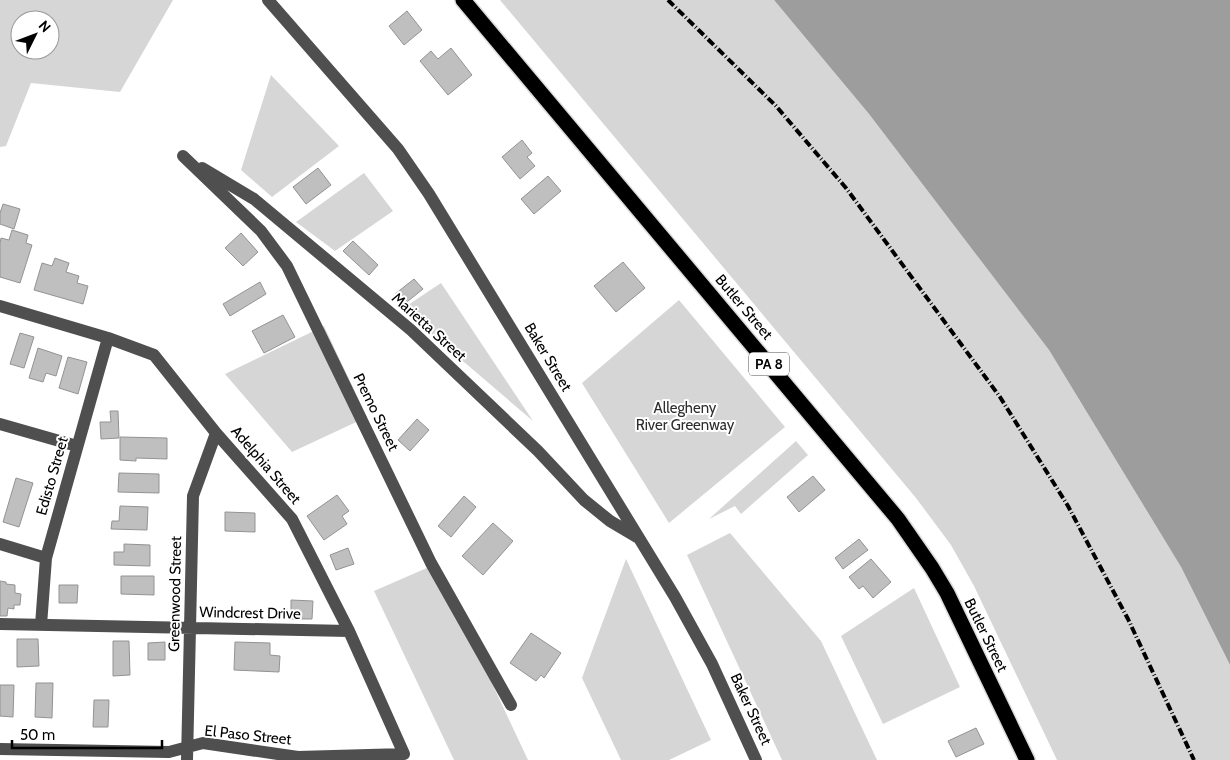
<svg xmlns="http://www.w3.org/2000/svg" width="1230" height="760" viewBox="0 0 1230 760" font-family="Cabin,sans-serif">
  <rect width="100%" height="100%" fill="#fff"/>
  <path fill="#d6d6d6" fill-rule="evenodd" d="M 0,0 L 173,0 L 120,92 L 31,83 L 6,146 L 0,147 ZM 20,20 L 50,20 L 50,50 L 20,50 Z
    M 500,0 L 774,0 L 869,114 L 1049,350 L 1181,567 L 1230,665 L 1230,760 L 1057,760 L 974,586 L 951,545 L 916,498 Z
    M 271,75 L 339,146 L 272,197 L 241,170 Z
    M 364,173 L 393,211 L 335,251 L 296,222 Z
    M 441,283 L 533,421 L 402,309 Z
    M 679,300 L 785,427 L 669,523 L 582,383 Z
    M 324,326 L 367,417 L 292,452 L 225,374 Z
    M 796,441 L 808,455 L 741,514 L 735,506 L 709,519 Z
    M 730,533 L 821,641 L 877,760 L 782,760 L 687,555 Z
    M 626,559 L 711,740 L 669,760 L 621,760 L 582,678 Z
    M 436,564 L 528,760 L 454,760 L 374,591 Z
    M 914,588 L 960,687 L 883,724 L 841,636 Z"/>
  <path fill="#9d9d9d" d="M 774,0 L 1230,0 L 1230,665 L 1181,567 L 1049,350 L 869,114 Z"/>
  <path fill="#bfbfbf" stroke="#939393" d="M 407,11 L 422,30 L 404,45 L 389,26 Z
    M 451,48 L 472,75 L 448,95 L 420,61 L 431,51 L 438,59 Z
    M 522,140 L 532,153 L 527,157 L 535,166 L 520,179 L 502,157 Z
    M 318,168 L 331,185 L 306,204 L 293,187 Z
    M 548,176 L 561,191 L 534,214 L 521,199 Z
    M 3,204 L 20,209 L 14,229 L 0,224 L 0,213 Z
    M 12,230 L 28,235 L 26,243 L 32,245 L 20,283 L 0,277 L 0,243 L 1,238 L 9,240 Z
    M 241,233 L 258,252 L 243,266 L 225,248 Z
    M 353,241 L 378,265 L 369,275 L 343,251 Z
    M 55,258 L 69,263 L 66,272 L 79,276 L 77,283 L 88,286 L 83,304 L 34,290 L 42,263 L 52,266 Z
    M 623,262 L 645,288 L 616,312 L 594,286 Z
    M 414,279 L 423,289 L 403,305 L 395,294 Z
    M 260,282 L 266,294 L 230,316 L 223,304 Z
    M 283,315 L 295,337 L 264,353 L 252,331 Z
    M 20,333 L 34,337 L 24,368 L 10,364 Z
    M 38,348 L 62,356 L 56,376 L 46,373 L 43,382 L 29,378 Z
    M 68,357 L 87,362 L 78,394 L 59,388 Z
    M 110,411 L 118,411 L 119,438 L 101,439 L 100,422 L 111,422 Z
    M 417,419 L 429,430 L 410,451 L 398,440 Z
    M 120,437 L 167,438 L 167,459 L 136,458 L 136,461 L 120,460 Z
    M 119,473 L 159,474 L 159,493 L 118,492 Z
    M 813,476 L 825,490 L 799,512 L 787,497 Z
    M 16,478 L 33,483 L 19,527 L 3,522 Z
    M 337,495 L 349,511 L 342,516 L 347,524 L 324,540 L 307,516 Z
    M 464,496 L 476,507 L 451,537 L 438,526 Z
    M 120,506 L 148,507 L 147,530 L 111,529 L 112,521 L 119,521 Z
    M 225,512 L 255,513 L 255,532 L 225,531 Z
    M 493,523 L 513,541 L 483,575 L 462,556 Z
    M 859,539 L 868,550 L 843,569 L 835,558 Z
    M 124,544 L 150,545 L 150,566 L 114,565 L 114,552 L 124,552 Z
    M 348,548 L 354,564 L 336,570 L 330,555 Z
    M 871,559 L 891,582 L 873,598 L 863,586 L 859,589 L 849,577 Z
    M 121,576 L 154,576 L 154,595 L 121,594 Z
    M 0,581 L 6,582 L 6,584 L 15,585 L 15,593 L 21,594 L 20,605 L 14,605 L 14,609 L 8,608 L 7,616 L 0,616 Z
    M 59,585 L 78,585 L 77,603 L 59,603 Z
    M 291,600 L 313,601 L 312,619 L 291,619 Z
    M 531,633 L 561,653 L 544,678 L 541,675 L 536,681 L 510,663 Z
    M 17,639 L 38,639 L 39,666 L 17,667 Z
    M 113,641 L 129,641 L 130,675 L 113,676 Z
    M 165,642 L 165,660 L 148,660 L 148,643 Z
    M 235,642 L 270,643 L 270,655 L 280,656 L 279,672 L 234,670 Z
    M 36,683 L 53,683 L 52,718 L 35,717 Z
    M 0,685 L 14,685 L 13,717 L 0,716 Z
    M 94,700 L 109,700 L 108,727 L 93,727 Z
    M 976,728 L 984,744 L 956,757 L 948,741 Z"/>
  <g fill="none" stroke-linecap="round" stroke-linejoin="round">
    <defs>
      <path id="highway" d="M 463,0 L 898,519 L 932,568 L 947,593 L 1027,760"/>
    </defs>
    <use href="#highway" stroke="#dbdbdb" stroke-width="18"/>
    <path stroke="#4f4f4f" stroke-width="12" d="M 268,0 L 398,149 L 429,194 L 675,597 L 712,664 L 756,760
      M 183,156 L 261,231 L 287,266 L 431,563 L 511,705
      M 202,168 L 254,199 L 411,330 L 538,451 L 584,500 L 610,521 L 637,537
      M 0,306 L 108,338 L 154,355 L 216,433 L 292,519 L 349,631 L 404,754 L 298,757 L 203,743 L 169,752 L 0,749
      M 0,424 L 77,446
      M 0,544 L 46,558
      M 0,624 L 349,631
      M 41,625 L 46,558 L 108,338
      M 187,760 L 193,496 L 216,433"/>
    <use href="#highway" stroke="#000" stroke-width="15"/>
    <path stroke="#000" stroke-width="4" stroke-dasharray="8 2.5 1 2.5" stroke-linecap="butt" d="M 668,0 L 776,106 L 846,188 L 1000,397 L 1068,506 L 1128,619 L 1194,760"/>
  </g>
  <g text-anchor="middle" stroke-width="4" stroke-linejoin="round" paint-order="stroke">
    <rect fill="#fff" stroke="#4c4c4c" stroke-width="1" x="749" y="352.5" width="40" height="23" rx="4"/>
    <g font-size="14" font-weight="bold" fill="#000">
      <text x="769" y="369">PA 8</text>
    </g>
    <g font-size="15" fill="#000" stroke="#fff">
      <text transform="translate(744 307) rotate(50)" y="5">Butler Street</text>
      <text transform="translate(429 327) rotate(42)" y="5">Marietta Street</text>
      <text transform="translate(548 357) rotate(59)" y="5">Baker Street</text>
      <text transform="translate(376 412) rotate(64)" y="5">Premo Street</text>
      <text transform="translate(266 465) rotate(49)" y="5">Adelphia Street</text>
      <text transform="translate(52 476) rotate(-74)" y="5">Edisto Street</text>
      <text transform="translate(175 594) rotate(-89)" y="5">Greenwood Street</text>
      <text transform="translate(250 613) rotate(1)" y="5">Windcrest Drive</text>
      <text transform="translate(986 635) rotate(64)" y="5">Butler Street</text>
      <text transform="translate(751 709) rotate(65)" y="5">Baker Street</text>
      <text transform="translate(248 735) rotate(6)" y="5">El Paso Street</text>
    </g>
    <g font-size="15" fill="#2d2d2d" stroke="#fff">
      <text x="685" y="413">Allegheny<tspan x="685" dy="17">River Greenway</tspan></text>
    </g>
  </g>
  <g transform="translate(35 35) rotate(48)"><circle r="24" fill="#ffffff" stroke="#999999"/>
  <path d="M0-4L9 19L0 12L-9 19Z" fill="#000000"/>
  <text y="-8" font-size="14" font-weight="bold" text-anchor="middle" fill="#000000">N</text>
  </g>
  <path d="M12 740v8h150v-8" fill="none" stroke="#000000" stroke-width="2.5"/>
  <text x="20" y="740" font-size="15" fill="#000000" stroke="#ffffff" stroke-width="4" paint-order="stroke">50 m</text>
</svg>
